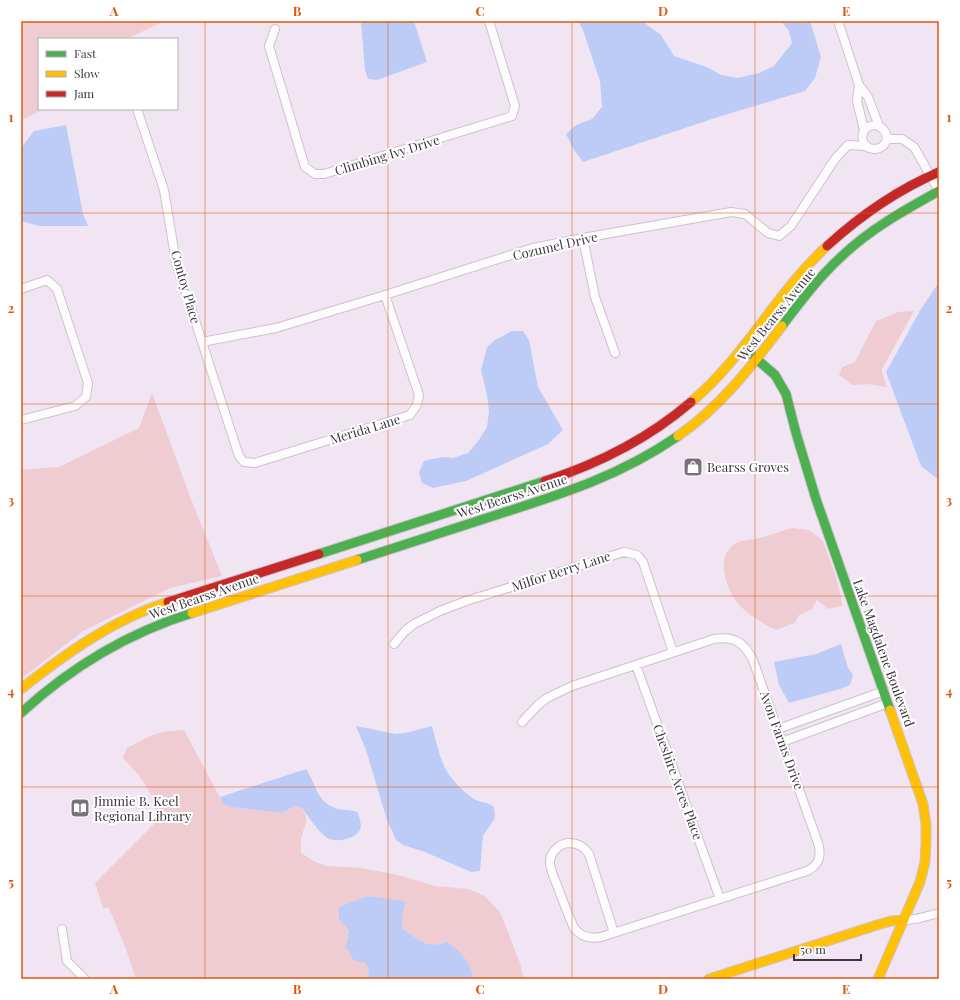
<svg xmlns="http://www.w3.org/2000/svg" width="960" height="1000" viewBox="0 0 960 1000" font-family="'Playfair Display',serif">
  <rect width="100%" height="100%" fill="#f2e5f3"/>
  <path fill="#eeccd1" d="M 21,21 L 164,21 L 127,39 L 39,39 L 39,109 L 41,109 L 40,111 L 21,120 Z
    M 914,311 L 882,369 L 882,373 L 887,387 L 867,384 L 852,385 L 839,375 L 842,367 L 855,362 L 876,321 L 898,312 Z
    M 152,393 L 191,499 L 222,576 L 170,588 L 83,631 L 21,679 L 21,470 L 59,467 L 139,428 Z
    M 792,528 L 809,530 L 823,541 L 835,574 L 841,597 L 842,606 L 828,609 L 817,600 L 812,609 L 799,615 L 795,623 L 776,630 C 762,623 746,614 736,601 C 725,586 715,555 736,543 C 745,539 754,540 763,537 C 773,535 782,530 792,528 Z
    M 184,730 L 224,805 L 231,807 L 281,813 L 294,807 L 299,806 C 312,819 304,825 301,839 C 301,844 301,848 301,853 L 315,862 L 327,866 L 361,868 L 398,875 L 435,886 L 468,889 L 485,896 L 500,912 L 520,963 L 524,979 L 474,979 C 471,964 461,951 448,942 C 424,949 421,940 402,928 L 402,918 L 405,903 L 367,896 L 339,907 L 339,920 L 349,931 L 347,942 L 344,947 L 350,952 L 353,960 L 365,963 L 369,970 L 367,979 L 136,979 L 126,949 L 109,908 L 103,908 L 95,883 L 154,824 C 155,817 156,807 153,799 C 147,784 135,770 123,758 L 127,748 L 150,736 L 162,732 Z"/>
  <path fill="#bdccf6" d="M 361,21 L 414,21 L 427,62 L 377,80 L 368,79 L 365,70 Z
    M 578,21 L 642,21 L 661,35 L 674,56 L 709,68 L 721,75 L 738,78 L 759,73 L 774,66 L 792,43 L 789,31 L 781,21 L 810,21 L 821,57 L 815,78 L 805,91 L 718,117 L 583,162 L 574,150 L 566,134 L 576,125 L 592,119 L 602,107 L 600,81 L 583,30 Z
    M 66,125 L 83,214 L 88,226 L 39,226 L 21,221 L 21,148 L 34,131 Z
    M 939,282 L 939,480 L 921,466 L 886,372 L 921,309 Z
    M 512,331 L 523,331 L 529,340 L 538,387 L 563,430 L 548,444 L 466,481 L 433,488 L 422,483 L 419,472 L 424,461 L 442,457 L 453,458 L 468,453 L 479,440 L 487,427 L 489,412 L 487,395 L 481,370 L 487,347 L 495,340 Z
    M 841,644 L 848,668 L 853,675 L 850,685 L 840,689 L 789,703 L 779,685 L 774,662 L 816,654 Z
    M 356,726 L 396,734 L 406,733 L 432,726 C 436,741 439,756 446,770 C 450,778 464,792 471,797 C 478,803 487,801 494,807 L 495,818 L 483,836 L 480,871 L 471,872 L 425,852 L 403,845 L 396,840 L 387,820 L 366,750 Z
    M 306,769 C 316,783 316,801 335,808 C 342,811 349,809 357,812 C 359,816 361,822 361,827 C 359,839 334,844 326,837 C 315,829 309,815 299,806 L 294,807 L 281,813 L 231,807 L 224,805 L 220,797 Z
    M 367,896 L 403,901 L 405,903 L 402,918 L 402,928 C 421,940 424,949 448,942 C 461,951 471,963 474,979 L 367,979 L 369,970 L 365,963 L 353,960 L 350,952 L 344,947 L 347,942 L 349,931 L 339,920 L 339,907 Z"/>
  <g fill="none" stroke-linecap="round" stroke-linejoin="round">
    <defs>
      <path id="street" d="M 838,21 L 859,85
        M 275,29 L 269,46 L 305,167 L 315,174 L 324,174 L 512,116 L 515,106 L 489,21
        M 137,109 L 164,190 L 176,262 L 239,456 L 244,462 L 255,463 L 410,415 L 417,405 L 419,395 L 385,295
        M 864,130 L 857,101 L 859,85 L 868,97 L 879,126 C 894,135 885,153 869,148 C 856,139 864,122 879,126
        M 887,139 L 902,139 L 914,147 L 939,191
        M 583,238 L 595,297 L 615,353
        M 21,289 L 47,280 L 57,289 L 88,383 L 86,397 L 75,406 L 21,420
        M 202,342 L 276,328 L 385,295 L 533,248 L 583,238 L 731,212 L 745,214 L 768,233 L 779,236 L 791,226 L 835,159 L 848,145 L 865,146
        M 394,644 L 405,631 L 414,624 L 440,611 L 466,601 L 624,552 L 637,555 L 643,562 L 673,652
        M 636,665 L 720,899
        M 522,722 L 538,705 L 547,698 L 572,686 L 714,639 C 734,636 744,642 753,660 L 818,843 C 822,856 819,865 807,871 L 601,937 C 590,939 581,937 574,928 C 568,914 562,899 557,885 C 554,878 551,871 550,864 C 549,854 558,844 568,843 C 578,843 583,846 589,854 L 614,933
        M 778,729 L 884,691
        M 782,742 L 888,703
        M 904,920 L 916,919 L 939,913
        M 62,929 L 67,961 L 85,979"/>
      <path id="fast" d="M 782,326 C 800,302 819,277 842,256 C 870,229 905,210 939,191
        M 744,348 L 775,375 L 786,394 L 796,433 L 816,499 L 890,710
        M 319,554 L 545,481
        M 357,560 C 404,545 450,530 496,515 C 562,494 620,476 678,436
        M 21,713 C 70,668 128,633 192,613"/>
      <path id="slow" d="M 691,402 C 745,357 776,293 827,246
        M 678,436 C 720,407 751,367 782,326
        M 192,613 L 357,560
        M 21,689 C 65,654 114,619 168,602
        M 709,979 L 877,925 L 891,921 L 904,920
        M 878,979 L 920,882 L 925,862 L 926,843 L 926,824 L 923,804 L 890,710"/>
      <path id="jam" d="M 827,246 C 861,215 897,190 939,172
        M 545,481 C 598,464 649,438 691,402
        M 168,602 L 319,554"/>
    </defs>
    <use href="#street" stroke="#ccc2cd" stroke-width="10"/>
    <use href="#fast" stroke="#ccc2cd" stroke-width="11"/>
    <use href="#slow" stroke="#ccc2cd" stroke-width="11"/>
    <use href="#jam" stroke="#ccc2cd" stroke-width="11"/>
    <use href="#street" stroke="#fdfbfd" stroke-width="8"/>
    <use href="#fast" stroke="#4caf50" stroke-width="9"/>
    <use href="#slow" stroke="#ffc107" stroke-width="9"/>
    <use href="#jam" stroke="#c62828" stroke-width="9"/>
  </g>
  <path fill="none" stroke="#df570e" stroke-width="1" stroke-opacity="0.55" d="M 205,21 L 205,979M 388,21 L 388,979M 572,21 L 572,979M 755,21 L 755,979M 21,213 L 939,213M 21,404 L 939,404M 21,596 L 939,596M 21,787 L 939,787"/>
  <defs>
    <symbol id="shop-square" viewBox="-11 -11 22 22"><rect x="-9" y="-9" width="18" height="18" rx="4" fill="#7c727d" stroke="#fff"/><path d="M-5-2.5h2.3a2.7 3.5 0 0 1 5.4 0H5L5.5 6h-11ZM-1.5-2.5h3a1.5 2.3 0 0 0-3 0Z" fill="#fff"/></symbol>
    <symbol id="library-square" viewBox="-11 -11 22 22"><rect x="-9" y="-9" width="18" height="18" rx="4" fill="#7c727d" stroke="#fff"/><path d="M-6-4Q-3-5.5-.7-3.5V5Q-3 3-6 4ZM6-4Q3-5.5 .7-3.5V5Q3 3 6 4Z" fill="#fff"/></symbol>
  </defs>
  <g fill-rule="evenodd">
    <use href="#shop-square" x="682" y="456" width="22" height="22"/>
    <use href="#library-square" x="69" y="797" width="22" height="22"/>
  </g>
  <g text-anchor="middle" stroke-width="4" stroke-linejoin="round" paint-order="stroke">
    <g font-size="13" fill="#3d343e" stroke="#fff">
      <text transform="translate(387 155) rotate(-17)" y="5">Climbing Ivy Drive</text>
      <text transform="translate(555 246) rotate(-13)" y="5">Cozumel Drive</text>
      <text transform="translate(186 287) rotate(74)" y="5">Contoy Place</text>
      <text transform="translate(776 314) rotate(-51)" y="5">West Bearss Avenue</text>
      <text transform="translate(365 429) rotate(-17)" y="5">Merida Lane</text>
      <text transform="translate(512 496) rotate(-18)" y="5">West Bearss Avenue</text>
      <text transform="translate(561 571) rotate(-18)" y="5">Milfor Berry Lane</text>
      <text transform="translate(204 596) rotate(-19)" y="5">West Bearss Avenue</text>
      <text transform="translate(884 653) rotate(70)" y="5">Lake Magdalene Boulevard</text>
      <text transform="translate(782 740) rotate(70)" y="5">Avon Farms Drive</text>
      <text transform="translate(678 782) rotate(70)" y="5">Cheshire Acres Place</text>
    </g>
    <g font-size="13" fill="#3d343e" stroke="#fff" text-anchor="start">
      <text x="707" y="472">Bearss Groves</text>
      <text x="94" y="806">Jimmie B. Keel<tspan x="94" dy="15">Regional Library</tspan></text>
    </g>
  </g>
  <rect width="960" height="1000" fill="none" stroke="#ffffff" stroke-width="44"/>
  <rect x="38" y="38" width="140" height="72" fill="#ffffff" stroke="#b1aeb2"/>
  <rect x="46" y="51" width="20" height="6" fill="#4caf50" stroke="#b1aeb2"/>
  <text x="74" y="58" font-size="12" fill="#3d343e">Fast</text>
  <rect x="46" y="71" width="20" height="6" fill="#ffc107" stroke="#b1aeb2"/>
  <text x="74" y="78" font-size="12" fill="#3d343e">Slow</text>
  <rect x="46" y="91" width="20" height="6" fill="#c62828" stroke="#b1aeb2"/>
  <text x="74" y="98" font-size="12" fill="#3d343e">Jam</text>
  <path d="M794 954v6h67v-6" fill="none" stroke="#3d343e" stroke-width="2"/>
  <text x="800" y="954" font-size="12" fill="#3d343e" stroke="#ffffff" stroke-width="3" paint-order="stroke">50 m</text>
  <rect x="22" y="22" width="916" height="956" fill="none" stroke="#df570e" stroke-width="1.5"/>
  <g font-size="13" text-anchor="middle" font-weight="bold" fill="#df570e">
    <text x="114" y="16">A</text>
    <text x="297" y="16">B</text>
    <text x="480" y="16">C</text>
    <text x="663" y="16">D</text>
    <text x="846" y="16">E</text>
    <text x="11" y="122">1</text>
    <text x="949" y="122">1</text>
    <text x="11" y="313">2</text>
    <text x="949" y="313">2</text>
    <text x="11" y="505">3</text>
    <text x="949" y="505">3</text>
    <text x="11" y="696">4</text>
    <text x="949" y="696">4</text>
    <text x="11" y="887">5</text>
    <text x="949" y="887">5</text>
    <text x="114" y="994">A</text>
    <text x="297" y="994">B</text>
    <text x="480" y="994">C</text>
    <text x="663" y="994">D</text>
    <text x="846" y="994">E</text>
  </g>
</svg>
